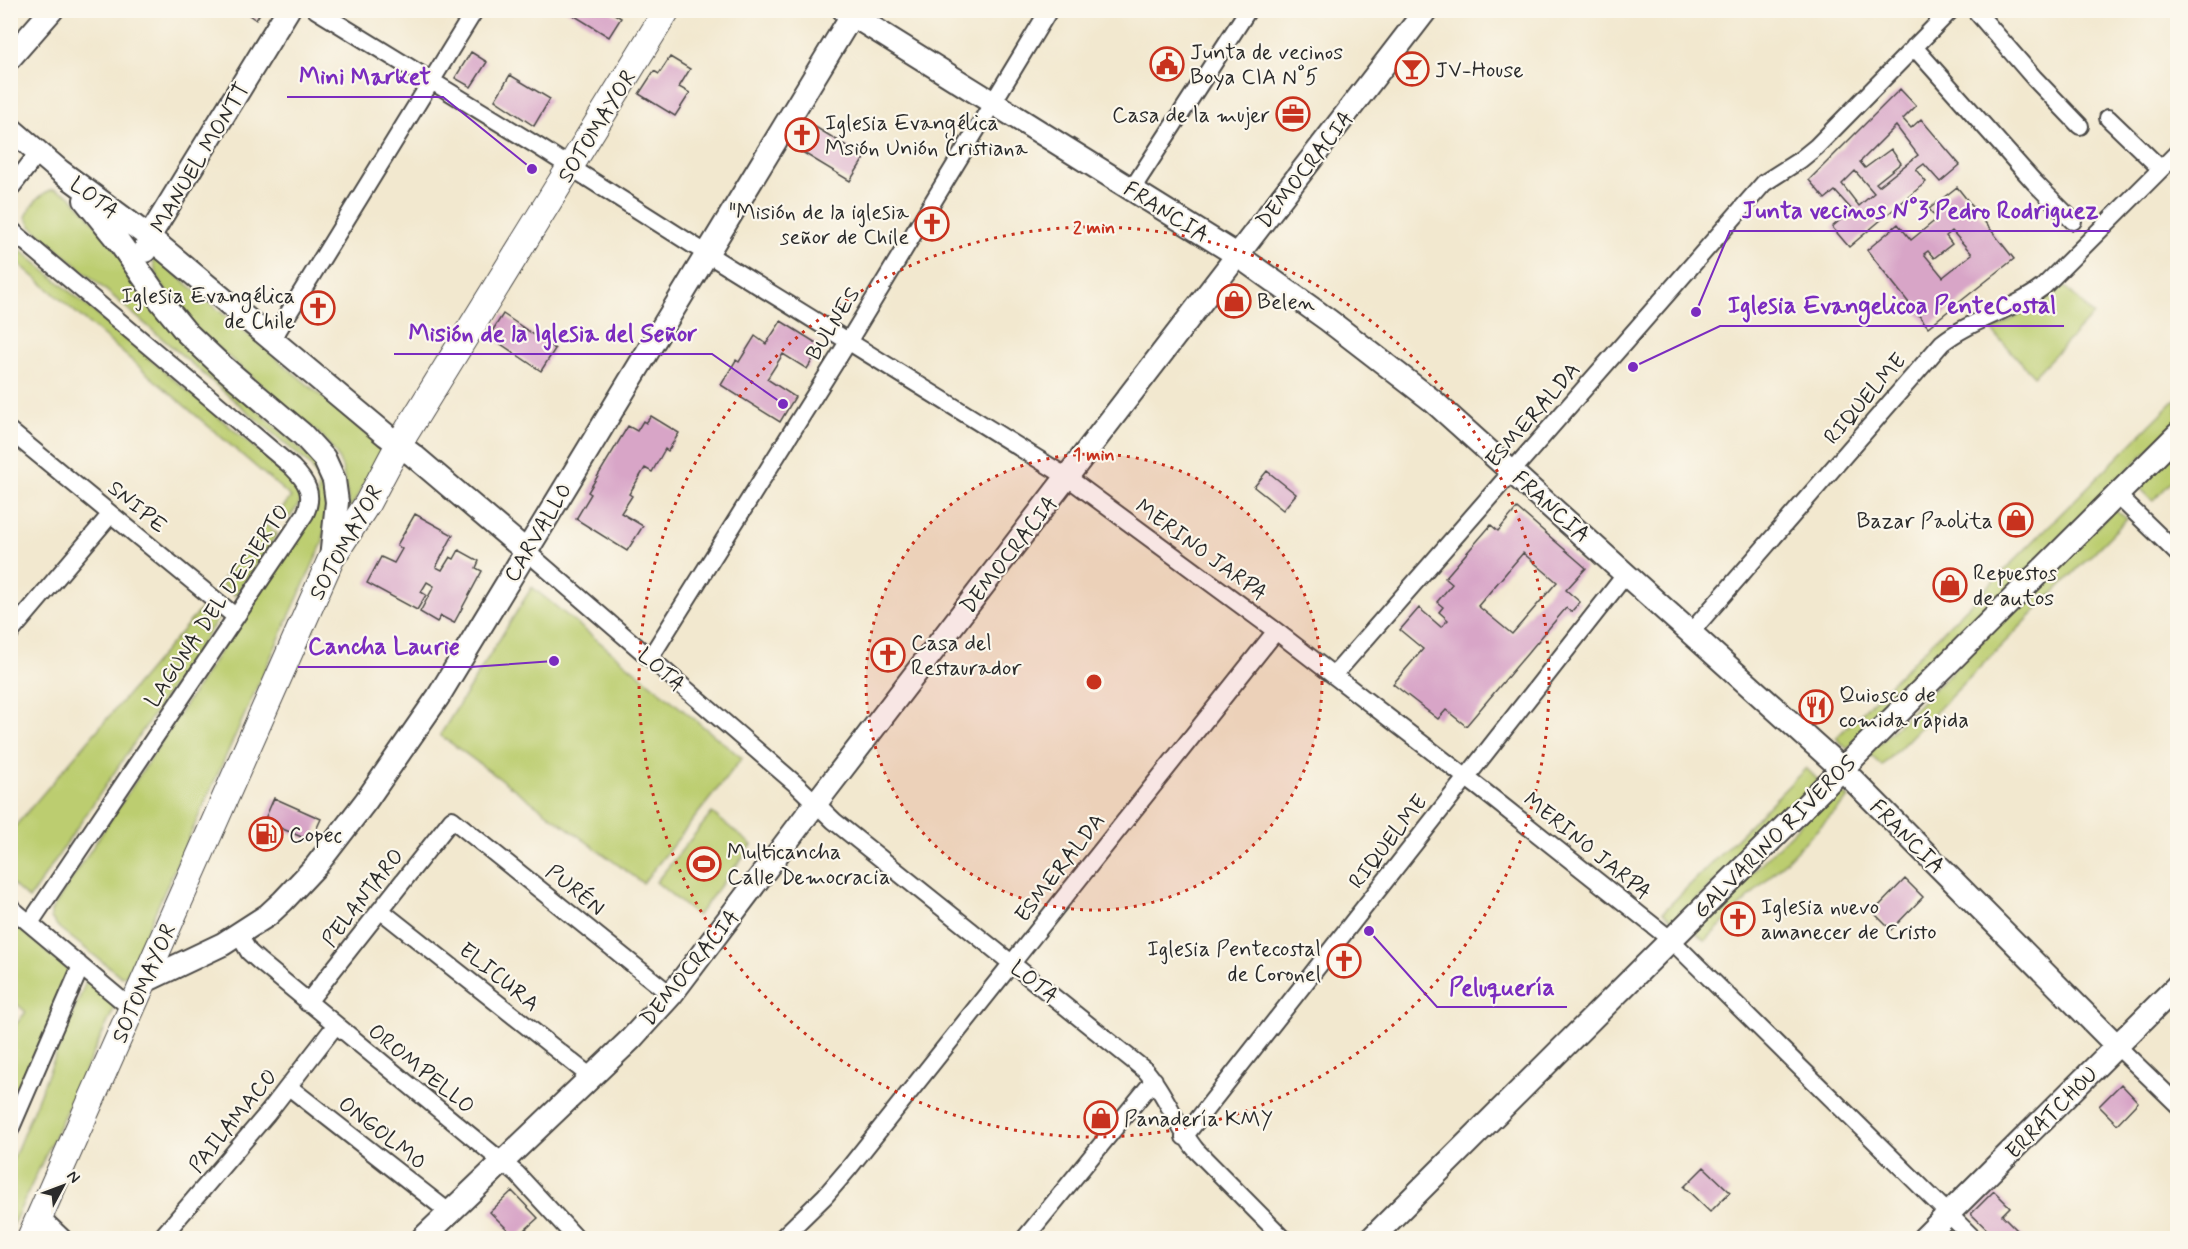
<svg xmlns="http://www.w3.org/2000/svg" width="2188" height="1249" viewBox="0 0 2188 1249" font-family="Mynerve,sans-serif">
  <rect width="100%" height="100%" fill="#fbf7ec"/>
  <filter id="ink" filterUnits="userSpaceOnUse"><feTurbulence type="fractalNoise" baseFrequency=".0167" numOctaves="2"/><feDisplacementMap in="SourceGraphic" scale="12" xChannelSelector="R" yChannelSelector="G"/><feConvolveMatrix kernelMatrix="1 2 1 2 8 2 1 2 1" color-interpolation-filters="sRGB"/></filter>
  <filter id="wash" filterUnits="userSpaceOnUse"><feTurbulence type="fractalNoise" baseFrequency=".008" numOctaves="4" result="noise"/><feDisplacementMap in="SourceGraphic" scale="24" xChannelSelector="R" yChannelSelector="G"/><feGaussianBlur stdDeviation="1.35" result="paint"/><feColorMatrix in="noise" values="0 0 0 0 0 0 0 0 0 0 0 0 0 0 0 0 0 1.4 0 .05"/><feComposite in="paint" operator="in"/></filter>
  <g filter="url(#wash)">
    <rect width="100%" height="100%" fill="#f2e8cf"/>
    <path fill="#bccd70" stroke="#747c4e" stroke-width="1.5" d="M 54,189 L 68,194 L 85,211 L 211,369 L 317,464 L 329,483 L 323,542 L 127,974 L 122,977 L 59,928 L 51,918 L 51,911 L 316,504 L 319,484 L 311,466 L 31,226 L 26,217 C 31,204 42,192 54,189 Z
      M 10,241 L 299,485 C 306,498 297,508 289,518 L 280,511 L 291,497 L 11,257 Z
      M 155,257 L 380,445 L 382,453 L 350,509 L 342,467 L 336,454 L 323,437 L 205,337 C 186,317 156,287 153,259 Z
      M 2064,285 L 2093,315 L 2034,376 L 1992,331 L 2047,299 Z
      M 2177,398 L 2177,421 L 1847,749 L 1836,738 Z
      M 2177,449 L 2177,476 L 2153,501 L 2139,487 Z
      M 2115,509 L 2127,519 L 1882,766 L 1869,754 Z
      M 264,523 L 277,534 L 235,596 L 220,583 Z
      M 532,587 L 742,758 L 643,883 L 440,735 Z
      M 205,604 L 220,616 L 29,899 L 11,883 L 11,831 Z
      M 1806,768 L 1818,780 L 1674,922 L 1663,912 Z
      M 1837,787 L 1849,798 L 1705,941 L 1694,931 Z
      M 712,813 L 752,845 L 697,916 L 656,882 Z
      M 11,921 L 67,969 L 71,976 L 11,1115 L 11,1030 L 26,1012 L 11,999 Z
      M 87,979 L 120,996 L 11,1229 L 11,1164 Z"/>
    <g id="blocks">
      <path fill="#d8a5c7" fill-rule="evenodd" d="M 242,10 L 262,10 L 256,20 Z
        M 565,10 L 608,10 L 621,18 L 609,37 Z
        M 471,52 L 487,62 L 471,87 L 455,78 Z
        M 670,57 L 690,69 L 679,87 L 690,93 L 675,116 L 639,94 L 654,71 L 659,74 Z
        M 510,75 L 550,99 L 534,126 L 495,100 Z
        M 1900,89 L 1916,106 L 1903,119 L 1911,128 L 1921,119 L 1960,165 L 1940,182 L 1924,164 L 1916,170 L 1926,182 L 1849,247 L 1832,227 L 1852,210 L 1835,191 L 1825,199 L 1809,180 ZM 1896,126 L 1918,155 L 1879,186 L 1876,183 L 1901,163 L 1891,149 L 1865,168 L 1860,162 ZM 1855,171 L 1874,193 L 1859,206 L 1842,184 Z
        M 812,125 L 865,157 L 850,181 L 797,149 Z
        M 1957,187 L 2014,259 L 1928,327 L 1867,250 L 1898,224 L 1911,240 L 1937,219 L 1929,209 ZM 1952,231 L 1972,254 L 1943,277 L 1924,254 L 1928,251 L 1934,258 L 1952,244 L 1946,236 Z
        M 503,314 L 555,349 L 541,371 L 489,336 Z
        M 781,321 L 821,346 L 807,369 L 783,354 L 767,379 L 795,397 L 780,422 L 721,385 L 736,360 L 739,362 L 755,336 L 766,344 Z
        M 651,416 L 679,433 L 668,451 L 665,449 L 652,472 L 645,468 L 629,494 L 632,496 L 621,513 L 643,526 L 627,551 L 576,519 L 591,494 L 588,492 L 628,426 L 637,431 L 643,421 L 646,423 Z
        M 1267,471 L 1296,494 L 1283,510 L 1254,487 Z
        M 1517,508 L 1586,568 L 1566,590 L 1580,602 L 1571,612 L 1566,608 L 1466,726 L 1446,710 L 1438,719 L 1393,684 L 1423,649 L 1400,630 L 1419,608 L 1441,627 L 1448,620 L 1439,612 L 1443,607 L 1437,602 L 1452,584 L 1445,578 L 1491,525 L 1498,531 ZM 1523,553 L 1557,582 L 1512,634 L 1478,606 Z
        M 415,514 L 453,535 L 436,567 L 442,570 L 450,557 L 454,559 L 459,550 L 479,561 L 476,568 L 482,571 L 454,623 L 441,616 L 437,622 L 420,612 L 434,586 L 427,582 L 421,592 L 426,595 L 417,610 L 367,583 L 381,557 L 394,563 L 402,549 L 397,545 Z
        M 274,798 L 321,819 L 311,841 L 264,821 Z
        M 1905,879 L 1923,897 L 1891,930 L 1873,912 Z
        M 2121,1084 L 2138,1102 L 2117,1124 L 2099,1106 Z
        M 1704,1167 L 1730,1192 L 1710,1212 L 1684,1187 Z
        M 512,1191 L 538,1218 L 516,1238 L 490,1212 Z
        M 1994,1191 L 2010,1207 L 2002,1215 L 2025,1238 L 1996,1238 L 1971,1214 Z"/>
    </g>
  </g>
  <g filter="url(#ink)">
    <use href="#blocks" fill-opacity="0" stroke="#494744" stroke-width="1.5"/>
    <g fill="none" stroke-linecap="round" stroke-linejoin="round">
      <defs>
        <path id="street" d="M 316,10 L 539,147 L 693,245 L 1067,477 L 1276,631 L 1481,789 L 1670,939 L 1973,1238
          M 1975,10 L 2034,78 L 2080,126
          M 1914,47 L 2035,183 L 2073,221
          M 2108,118 L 2161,169
          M 10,189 L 39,152
          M 1132,189 L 1248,10
          M 10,229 L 292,467 C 306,481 315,494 305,514 L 30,923
          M 272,340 L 475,10
          M 10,431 L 236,617
          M 2117,495 L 2178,554
          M 526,551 L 798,786 L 834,821 L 1146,1071 C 1167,1095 1176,1126 1196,1150 L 1283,1238
          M 1691,632 L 1942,343 C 1972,319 2012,311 2043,287 L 2178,152
          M 10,633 L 111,514
          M 650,658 L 848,342 L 1049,10
          M 1334,675 L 1764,183 L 1800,160 L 1816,147 L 1951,10
          M 10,907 L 132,1009
          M 380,910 L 591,1077
          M 239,935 L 249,952 L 259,961 L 517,1174 L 576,1238
          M 307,1003 L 452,819 L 671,995
          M 2117,1046 L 2178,1105
          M 289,1087 L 450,1213
          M 10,1130 L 78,973 L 80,968 L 78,963
          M 1184,1137 L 1626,574
          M 40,1216 L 63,1238
          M 161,1238 L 267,1114 L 335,1026
          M 782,1238 L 825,1196 L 849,1168 L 1276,631
          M 1025,1238 L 1154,1080"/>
        <path id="secondary" d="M 844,10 L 1237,255 L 1328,320 L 1433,401 L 1841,768 L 2117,1046
          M 10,58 L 52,10
          M 10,128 L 60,171 L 149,237 L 386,435 L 414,456 L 526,551
          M 85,200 L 119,242 L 159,299 L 186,332 L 222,366 L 302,434 L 324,458 L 334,480 L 337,502 L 331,559
          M 145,251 L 149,237 L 288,10
          M 143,982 L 223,944 L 268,915 L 283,901 L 316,866 L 366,801 L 438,697 L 855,10
          M 423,1238 L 631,1039 L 671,995 L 816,803 L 1426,10
          M 1372,1238 L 2178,434
          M 1924,1238 L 2178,985"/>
        <path id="primary" d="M 30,1238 L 331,559 L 367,504 L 399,444 L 667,10"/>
      </defs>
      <use href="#street" stroke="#494744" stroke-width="20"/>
      <use href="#secondary" stroke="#494744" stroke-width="26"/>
      <use href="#primary" stroke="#494744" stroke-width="28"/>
      <use href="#street" stroke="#fff" stroke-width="16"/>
      <use href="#secondary" stroke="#fff" stroke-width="22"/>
      <use href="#primary" stroke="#fff" stroke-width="26"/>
    </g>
  </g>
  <circle cx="1094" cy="682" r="228" fill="#c8321e" fill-opacity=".12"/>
  <g fill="none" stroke="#c8321e" stroke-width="3" stroke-dasharray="3 6">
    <circle cx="1094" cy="682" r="228"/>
    <circle cx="1094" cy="682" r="455"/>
  </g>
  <defs>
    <symbol id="civic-ring" viewBox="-11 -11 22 22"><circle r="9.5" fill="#fbf7ec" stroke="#c8321e" stroke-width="1.5"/><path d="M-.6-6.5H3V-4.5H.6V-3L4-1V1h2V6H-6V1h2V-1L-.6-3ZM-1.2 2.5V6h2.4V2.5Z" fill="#c8321e"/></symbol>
    <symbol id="bar-ring" viewBox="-11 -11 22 22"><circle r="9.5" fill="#fbf7ec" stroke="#c8321e" stroke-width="1.5"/><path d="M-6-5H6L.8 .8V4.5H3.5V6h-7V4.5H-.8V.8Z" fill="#c8321e"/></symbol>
    <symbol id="office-ring" viewBox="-11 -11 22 22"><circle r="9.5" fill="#fbf7ec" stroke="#c8321e" stroke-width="1.5"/><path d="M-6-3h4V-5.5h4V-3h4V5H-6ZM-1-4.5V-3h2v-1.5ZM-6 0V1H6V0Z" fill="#c8321e"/></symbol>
    <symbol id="church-ring" viewBox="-11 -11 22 22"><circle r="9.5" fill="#fbf7ec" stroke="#c8321e" stroke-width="1.5"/><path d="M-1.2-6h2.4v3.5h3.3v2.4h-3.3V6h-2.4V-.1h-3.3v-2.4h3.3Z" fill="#c8321e"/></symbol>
    <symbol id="shop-ring" viewBox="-11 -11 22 22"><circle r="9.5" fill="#fbf7ec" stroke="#c8321e" stroke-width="1.5"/><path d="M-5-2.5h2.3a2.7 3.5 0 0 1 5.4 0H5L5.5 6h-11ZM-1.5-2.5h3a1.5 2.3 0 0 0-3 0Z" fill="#c8321e"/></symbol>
    <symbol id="restaurant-ring" viewBox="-11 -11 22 22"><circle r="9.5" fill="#fbf7ec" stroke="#c8321e" stroke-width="1.5"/><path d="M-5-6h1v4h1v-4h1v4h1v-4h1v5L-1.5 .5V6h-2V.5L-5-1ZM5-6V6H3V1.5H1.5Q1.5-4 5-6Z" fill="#c8321e"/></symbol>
    <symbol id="fuel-ring" viewBox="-11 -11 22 22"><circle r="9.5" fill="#fbf7ec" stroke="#c8321e" stroke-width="1.5"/><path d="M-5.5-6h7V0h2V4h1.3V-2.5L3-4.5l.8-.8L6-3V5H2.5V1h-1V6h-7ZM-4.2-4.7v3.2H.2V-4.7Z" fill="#c8321e"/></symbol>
    <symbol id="stadium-ring" viewBox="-11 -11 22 22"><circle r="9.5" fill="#fbf7ec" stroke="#c8321e" stroke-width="1.5"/><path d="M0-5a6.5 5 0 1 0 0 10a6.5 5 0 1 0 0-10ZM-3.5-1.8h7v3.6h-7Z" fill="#c8321e"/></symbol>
  </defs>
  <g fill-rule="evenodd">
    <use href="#civic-ring" x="1148" y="45" width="38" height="38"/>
    <use href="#bar-ring" x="1393" y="50" width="38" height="38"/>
    <use href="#office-ring" x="1274" y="95" width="38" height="38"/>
    <use href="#church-ring" x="783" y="116" width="38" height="38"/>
    <use href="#church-ring" x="913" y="205" width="38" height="38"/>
    <use href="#shop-ring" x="1215" y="282" width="38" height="38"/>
    <use href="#church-ring" x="299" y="289" width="38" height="38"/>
    <use href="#shop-ring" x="1997" y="501" width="38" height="38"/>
    <use href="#shop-ring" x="1931" y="566" width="38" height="38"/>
    <use href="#church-ring" x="869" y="636" width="38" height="38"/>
    <use href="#restaurant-ring" x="1797" y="688" width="38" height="38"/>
    <use href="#fuel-ring" x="247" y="815" width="38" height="38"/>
    <use href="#stadium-ring" x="685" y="845" width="38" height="38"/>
    <use href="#church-ring" x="1719" y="900" width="38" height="38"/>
    <use href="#church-ring" x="1325" y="942" width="38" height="38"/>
    <use href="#shop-ring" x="1082" y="1099" width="38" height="38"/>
  </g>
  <g text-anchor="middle" stroke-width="4.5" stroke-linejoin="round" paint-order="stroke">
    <g font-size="22" fill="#2b2b2b" stroke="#fbf7ec" text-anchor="start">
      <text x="1190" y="59">Junta de vecinos<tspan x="1190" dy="25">Boya CIA N°5</tspan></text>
      <text x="1435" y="77">JV-House</text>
      <text x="1270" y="122" text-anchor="end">Casa de la mujer</text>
      <text x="825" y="130">Iglesia Evangélica<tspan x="825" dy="25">Msión Unión Cristiana</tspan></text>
      <text x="909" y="219" text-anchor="end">"Misión de la iglesia<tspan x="909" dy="25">señor de Chile</tspan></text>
      <text x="295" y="303" text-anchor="end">Iglesia Evangélica<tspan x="295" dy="25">de Chile</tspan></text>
      <text x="1257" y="309">Belen</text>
      <text x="1993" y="528" text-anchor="end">Bazar Paolita</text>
      <text x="1973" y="580">Repuestos<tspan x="1973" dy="25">de autos</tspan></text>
      <text x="911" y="650">Casa del<tspan x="911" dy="25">Restaurador</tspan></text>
      <text x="1839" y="702">Quiosco de<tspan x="1839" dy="25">comida rápida</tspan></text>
      <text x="289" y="842">Copec</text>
      <text x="727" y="859">Multicancha<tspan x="727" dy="25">Calle Democracia</tspan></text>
      <text x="1761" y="914">Iglesia nuevo<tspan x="1761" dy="25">amanecer de Cristo</tspan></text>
      <text x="1321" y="956" text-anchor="end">Iglesia Pentecostal<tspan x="1321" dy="25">de Coronel</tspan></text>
      <text x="1124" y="1126">Panadería KMY</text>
    </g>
    <g font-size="22" fill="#2b2b2b" stroke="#fbf7ec">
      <text transform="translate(596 126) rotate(-58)" y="8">SOTOMAYOR</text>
      <text transform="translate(199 157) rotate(-59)" y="8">MANUEL MONTT</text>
      <text transform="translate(1304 169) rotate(-52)" y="8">DEMOCRACIA</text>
      <text transform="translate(95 197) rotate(37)" y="8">LOTA</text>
      <text transform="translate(1167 211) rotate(32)" y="8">FRANCIA</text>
      <text transform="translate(832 323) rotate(-58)" y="8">BULNES</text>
      <text transform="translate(1864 398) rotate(-49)" y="8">RIQUELME</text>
      <text transform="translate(1532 414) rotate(-49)" y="8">ESMERALDA</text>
      <text transform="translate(138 506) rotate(40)" y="8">SNIPE</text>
      <text transform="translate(1552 506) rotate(42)" y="8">FRANCIA</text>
      <text transform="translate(537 532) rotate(-59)" y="8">CARVALLO</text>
      <text transform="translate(345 542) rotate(-61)" y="8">SOTOMAYOR</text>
      <text transform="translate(1202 549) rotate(36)" y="8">MERINO JARPA</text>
      <text transform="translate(1008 554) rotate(-52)" y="8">DEMOCRACIA</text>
      <text transform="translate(216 605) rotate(-56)" y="8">LAGUNA DEL DESIERTO</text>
      <text transform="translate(662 669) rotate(41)" y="8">LOTA</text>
      <text transform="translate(1774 836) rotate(-45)" y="8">GALVARINO RIVEROS</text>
      <text transform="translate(1908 836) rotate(45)" y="8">FRANCIA</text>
      <text transform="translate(1387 841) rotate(-52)" y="8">RIQUELME</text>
      <text transform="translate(1588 845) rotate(39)" y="8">MERINO JARPA</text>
      <text transform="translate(1059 867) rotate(-52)" y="8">ESMERALDA</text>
      <text transform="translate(576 889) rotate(39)" y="8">PURÉN</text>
      <text transform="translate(362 897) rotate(-52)" y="8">PELANTARO</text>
      <text transform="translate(689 967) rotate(-51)" y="8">DEMOCRACIA</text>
      <text transform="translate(500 976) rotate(39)" y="8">ELICURA</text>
      <text transform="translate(1035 981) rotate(39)" y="8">LOTA</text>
      <text transform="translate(143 983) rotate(-66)" y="8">SOTOMAYOR</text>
      <text transform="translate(422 1068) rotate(39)" y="8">OROMPELLO</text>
      <text transform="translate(2051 1112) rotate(-45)" y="8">ERRATCHOU</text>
      <text transform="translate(232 1120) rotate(-51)" y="8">PAILAMACO</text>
      <text transform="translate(383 1132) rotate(38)" y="8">ONGOLMO</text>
    </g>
  </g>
  <circle cx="1094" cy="682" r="9" fill="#c8321e" stroke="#fbf7ec" stroke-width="3"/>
  <g font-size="18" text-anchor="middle" font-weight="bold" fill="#c8321e" stroke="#fbf7ec" stroke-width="4.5" stroke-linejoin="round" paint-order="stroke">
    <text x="1094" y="233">2 min</text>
    <text x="1094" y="460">1 min</text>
  </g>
  <path fill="none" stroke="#7b2cbf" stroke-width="2" d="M532 169L443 97H287M1696 312L1730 231H2110M1633 367L1720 326H2064M783 404L712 354H394M554 661L471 667H298M1369 931L1437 1007H1567"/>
  <g fill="#7b2cbf" stroke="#fbf7ec" stroke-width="2">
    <circle cx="532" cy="169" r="6"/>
    <circle cx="1696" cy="312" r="6"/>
    <circle cx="1633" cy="367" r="6"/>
    <circle cx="783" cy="404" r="6"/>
    <circle cx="554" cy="661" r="6"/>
    <circle cx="1369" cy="931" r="6"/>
  </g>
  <g font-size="24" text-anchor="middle" font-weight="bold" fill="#7b2cbf" stroke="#fbf7ec" stroke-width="4.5" stroke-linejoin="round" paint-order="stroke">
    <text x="365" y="84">Mini Market</text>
    <text x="1920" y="218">Junta vecinos N°3 Pedro Rodriguez</text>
    <text x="1892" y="313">Iglesia Evangelicoa PenteCostal</text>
    <text x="553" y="341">Misión de la Iglesia del Señor</text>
    <text x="384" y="654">Cancha Laurie</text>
    <text x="1502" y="995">Peluquería</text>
  </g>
  <rect width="2188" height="1249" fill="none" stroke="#fbf7ec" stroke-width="36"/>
  <g transform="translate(63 1186) rotate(49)" stroke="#fbf7ec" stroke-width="4.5" paint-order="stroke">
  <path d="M0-4.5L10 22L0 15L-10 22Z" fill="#2b2b2b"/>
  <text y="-9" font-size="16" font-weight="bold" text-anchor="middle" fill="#2b2b2b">N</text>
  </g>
</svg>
